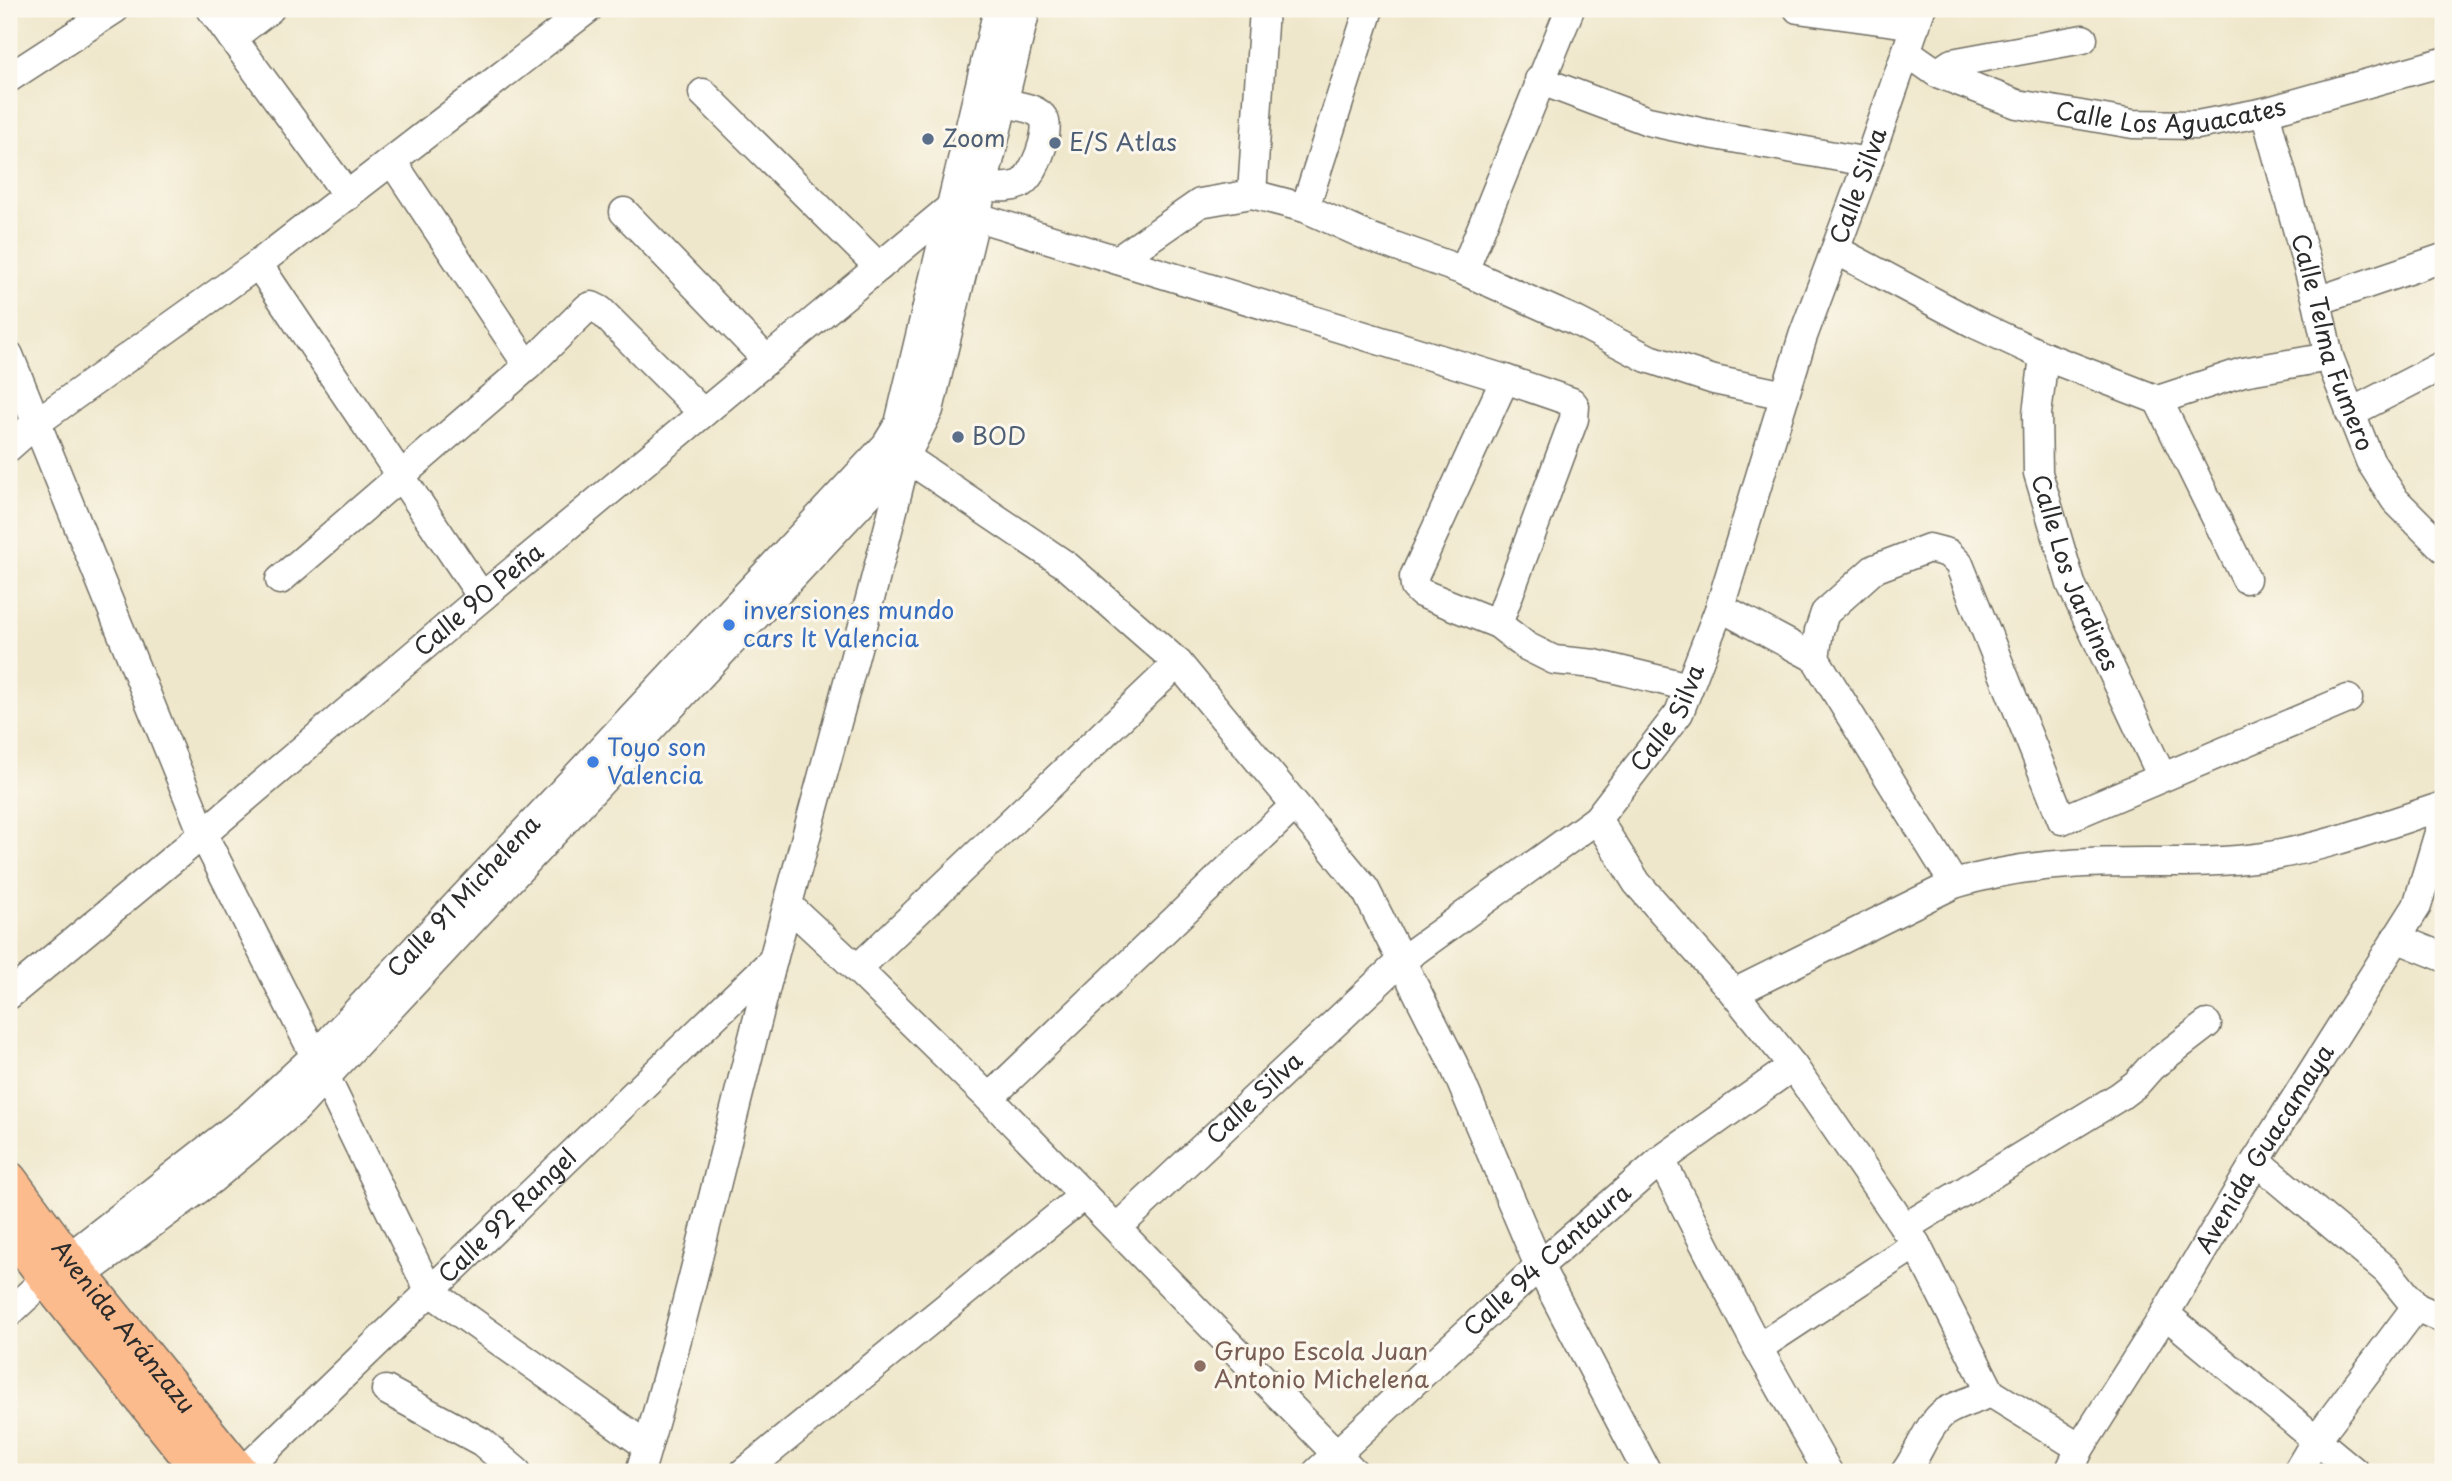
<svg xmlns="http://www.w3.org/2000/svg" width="2452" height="1481" viewBox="0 0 2452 1481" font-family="'Playpen Sans',sans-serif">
  <rect width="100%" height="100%" fill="#fbf7ec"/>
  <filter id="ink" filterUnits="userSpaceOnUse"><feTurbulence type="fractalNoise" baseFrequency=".0143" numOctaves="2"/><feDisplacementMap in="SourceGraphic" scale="14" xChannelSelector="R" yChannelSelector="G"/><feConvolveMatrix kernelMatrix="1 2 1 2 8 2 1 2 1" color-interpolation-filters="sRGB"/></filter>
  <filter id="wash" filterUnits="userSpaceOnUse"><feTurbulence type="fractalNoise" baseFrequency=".00686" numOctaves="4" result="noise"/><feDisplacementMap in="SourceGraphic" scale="28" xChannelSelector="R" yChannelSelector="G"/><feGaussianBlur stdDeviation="1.57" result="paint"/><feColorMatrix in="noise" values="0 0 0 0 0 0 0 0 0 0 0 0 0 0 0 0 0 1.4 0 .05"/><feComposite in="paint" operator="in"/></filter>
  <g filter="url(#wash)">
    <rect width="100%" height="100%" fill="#efe7cb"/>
  </g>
  <g filter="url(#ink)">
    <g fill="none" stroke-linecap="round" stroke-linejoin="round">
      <defs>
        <g id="minor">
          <path d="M 211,9 L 348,196"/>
          <path d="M 1798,9 L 1916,25"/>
          <path d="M 232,38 L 270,9"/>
          <path id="s1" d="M 1907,52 L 1937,73 L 2017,104 L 2133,124 L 2197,125 L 2265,112 L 2443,62"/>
          <path d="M 1937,73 L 1952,63 L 2083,39"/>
          <path d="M 9,78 L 115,9"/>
          <path d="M 1539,80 L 1648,121 L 1704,133 L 1868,162"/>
          <path d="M 703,93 L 879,267"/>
          <path id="s2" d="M 2265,112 L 2317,301 L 2329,357 L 2370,461 L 2395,500 L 2443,548"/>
          <path d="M 392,161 L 528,366"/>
          <path d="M 982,187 C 994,187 1009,189 1020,184 C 1033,178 1051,132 1044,119 C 1037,107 1016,106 1004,103"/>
          <path d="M 1252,194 L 1264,9"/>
          <path d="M 1305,208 L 1369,9"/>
          <path d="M 624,212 L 767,360"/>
          <path d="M 974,216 L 1505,379 L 1572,402 L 1575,406 L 1574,419 L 1498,624"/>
          <path d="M 1836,250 L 1975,324 L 2044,356 L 2158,400 L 2243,372 L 2329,357"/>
          <path d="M 1118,260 L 1200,203 L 1252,194 L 1305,208 L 1369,237 L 1464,271 L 1576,321 L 1647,358 L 1714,380 L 1785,395"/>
          <path d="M 258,264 L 482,597"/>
          <path d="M 1464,271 L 1570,9"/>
          <path d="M 2317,301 L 2443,258"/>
          <path d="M 9,355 L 203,834 L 315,1056"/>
          <path id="s3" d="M 2044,356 L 2037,414 L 2038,473 L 2071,584 L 2162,777"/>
          <path d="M 1505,379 L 1414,577 L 1415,587 L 1421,593 L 1498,624 L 1526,646 L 1554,660 L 1595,664 L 1689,687"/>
          <path d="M 2158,400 L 2246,579"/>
          <path d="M 2350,413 L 2443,365"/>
          <path d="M 9,447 L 36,423 L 258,264 L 588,9"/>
          <path d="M 892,448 L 1067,566 L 1178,663 L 1365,889 L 1453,1063 L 1539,1266 L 1647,1472"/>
          <path d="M 280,580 L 528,366 L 587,308 L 592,306 L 600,310 L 703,413"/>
          <path d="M 1720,607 L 1815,658"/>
          <path d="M 1597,819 L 1637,883 L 1734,993 L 1793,1066 L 1916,1244 L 1991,1393 L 2080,1448"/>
          <path d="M 1954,884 L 1815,658 L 1819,631 L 1825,613 L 1874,569 L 1929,548 L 1948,553 L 1959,564 L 2062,820 L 2348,699"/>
          <path d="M 788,905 L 857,969 L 989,1098 L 1354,1472"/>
          <path d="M 2396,938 L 2443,957"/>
          <path d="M 857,969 L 1178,663"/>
          <path d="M 1734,993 L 1954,884 C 1991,873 2031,866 2070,864 C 2134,859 2199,866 2263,857 C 2324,848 2384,825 2443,806"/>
          <path id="s4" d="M 9,995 L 203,834 L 482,597 L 951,207"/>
          <path d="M 326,1078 L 429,1291 L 647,1446"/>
          <path d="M 989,1098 L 1294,806"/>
          <path d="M 1661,1160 L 1758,1348 L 1828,1472"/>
          <path d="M 2256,1161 L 2387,1271 L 2416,1307 L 2443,1319"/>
          <path id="s5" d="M 1117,1228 L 1401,961 L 1597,819 L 1679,713 L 1720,607 L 1803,336 L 1868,162 L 1921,9"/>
          <path d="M 1904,1228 L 2120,1096 L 2136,1084 L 2151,1067 L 2207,1024"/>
          <path d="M 66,1287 L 211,1180 L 296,1109 L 906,455 L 929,410 L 1026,9"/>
          <path id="s6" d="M 9,1313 L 68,1258 L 251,1115 L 315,1056 L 886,445 L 899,424 L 998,9"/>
          <path d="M 2165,1314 L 2355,1472"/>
          <path d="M 1758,1348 L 1916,1244"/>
          <path d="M 386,1390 L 482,1442 L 517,1472"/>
          <path id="s7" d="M 243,1472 L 773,960"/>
          <path d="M 640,1472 C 690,1303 728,1130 773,960 C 817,793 865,626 906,458"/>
          <path d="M 744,1472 L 1084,1195"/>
          <path id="s8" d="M 1317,1472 L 1539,1266 L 1661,1160 L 1793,1066"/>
          <path d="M 1905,1472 C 1918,1456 1928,1423 1945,1412 C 1958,1404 1977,1399 1991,1393"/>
          <path id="s9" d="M 2069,1472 L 2080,1448 L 2165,1314 L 2256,1161 L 2417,906 L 2443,819"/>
          <path d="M 2297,1472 L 2316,1440 L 2416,1307"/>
        </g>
        <g id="major">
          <path id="s10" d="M 9,1179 L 81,1276 L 240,1472"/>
          <path d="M 9,1228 L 58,1294 L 201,1472"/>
        </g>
      </defs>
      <use href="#minor" stroke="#706d63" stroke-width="31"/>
      <use href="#major" stroke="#706d63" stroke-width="38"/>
      <use href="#minor" stroke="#fff" stroke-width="28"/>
      <use href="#major" stroke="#fbbb8d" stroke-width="35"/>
    </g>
  </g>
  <g fill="#5c6f8a" stroke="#fbf7ec" stroke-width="2.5">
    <circle cx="928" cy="139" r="7"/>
    <circle cx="1055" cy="143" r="7"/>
    <circle cx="958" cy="437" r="7"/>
  </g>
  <g fill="#3f7fe0" stroke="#fbf7ec" stroke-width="2.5">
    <circle cx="729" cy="625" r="7"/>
    <circle cx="593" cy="762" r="7"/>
  </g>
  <circle fill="#8d6e63" stroke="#fbf7ec" stroke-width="2.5" cx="1200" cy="1366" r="7"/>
  <g text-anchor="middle" stroke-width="6" stroke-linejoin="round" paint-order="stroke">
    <g font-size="24" fill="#2b2b2b" stroke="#fbf7ec">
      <text dy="8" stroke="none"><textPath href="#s1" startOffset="278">Calle Los Aguacates</textPath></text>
      <text dy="8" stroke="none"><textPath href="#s5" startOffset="1323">Calle Silva</textPath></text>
      <text dy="8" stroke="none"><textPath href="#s2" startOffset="240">Calle Telma Fumero</textPath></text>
      <text dy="8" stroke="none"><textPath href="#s3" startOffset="224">Calle Los Jardines</textPath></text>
      <text dy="8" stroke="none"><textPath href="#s4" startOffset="614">Calle 90 Peña</textPath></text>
      <text dy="8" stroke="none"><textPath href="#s5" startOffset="756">Calle Silva</textPath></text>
      <text dy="8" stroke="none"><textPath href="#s6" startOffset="618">Calle 91 Michelena</textPath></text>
      <text dy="8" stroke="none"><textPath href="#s5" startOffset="189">Calle Silva</textPath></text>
      <text dy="8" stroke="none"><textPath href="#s9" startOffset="378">Avenida Guacamaya</textPath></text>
      <text dy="8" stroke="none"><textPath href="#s7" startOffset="368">Calle 92 Rangel</textPath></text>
      <text dy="8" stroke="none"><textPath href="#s8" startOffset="313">Calle 94 Cantaura</textPath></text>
      <text dy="8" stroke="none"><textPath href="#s10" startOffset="187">Avenida Aránzazu</textPath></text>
    </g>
    <g font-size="24" fill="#4e5e75" stroke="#fbf7ec" text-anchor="start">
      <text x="942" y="147">Zoom</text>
      <text x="1069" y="151">E/S Atlas</text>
      <text x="972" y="445">BOD</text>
    </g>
    <g font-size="24" fill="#366cbe" stroke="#fbf7ec" text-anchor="start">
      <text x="743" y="619">inversiones mundo<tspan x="743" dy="28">cars lt Valencia</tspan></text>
      <text x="607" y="756">Toyo son<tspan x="607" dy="28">Valencia</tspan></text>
    </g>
    <g font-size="24" fill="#785e54" stroke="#fbf7ec" text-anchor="start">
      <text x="1214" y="1360">Grupo Escola Juan<tspan x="1214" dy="28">Antonio Michelena</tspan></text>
    </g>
  </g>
  <rect width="2452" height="1481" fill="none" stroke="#fbf7ec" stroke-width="35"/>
</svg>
